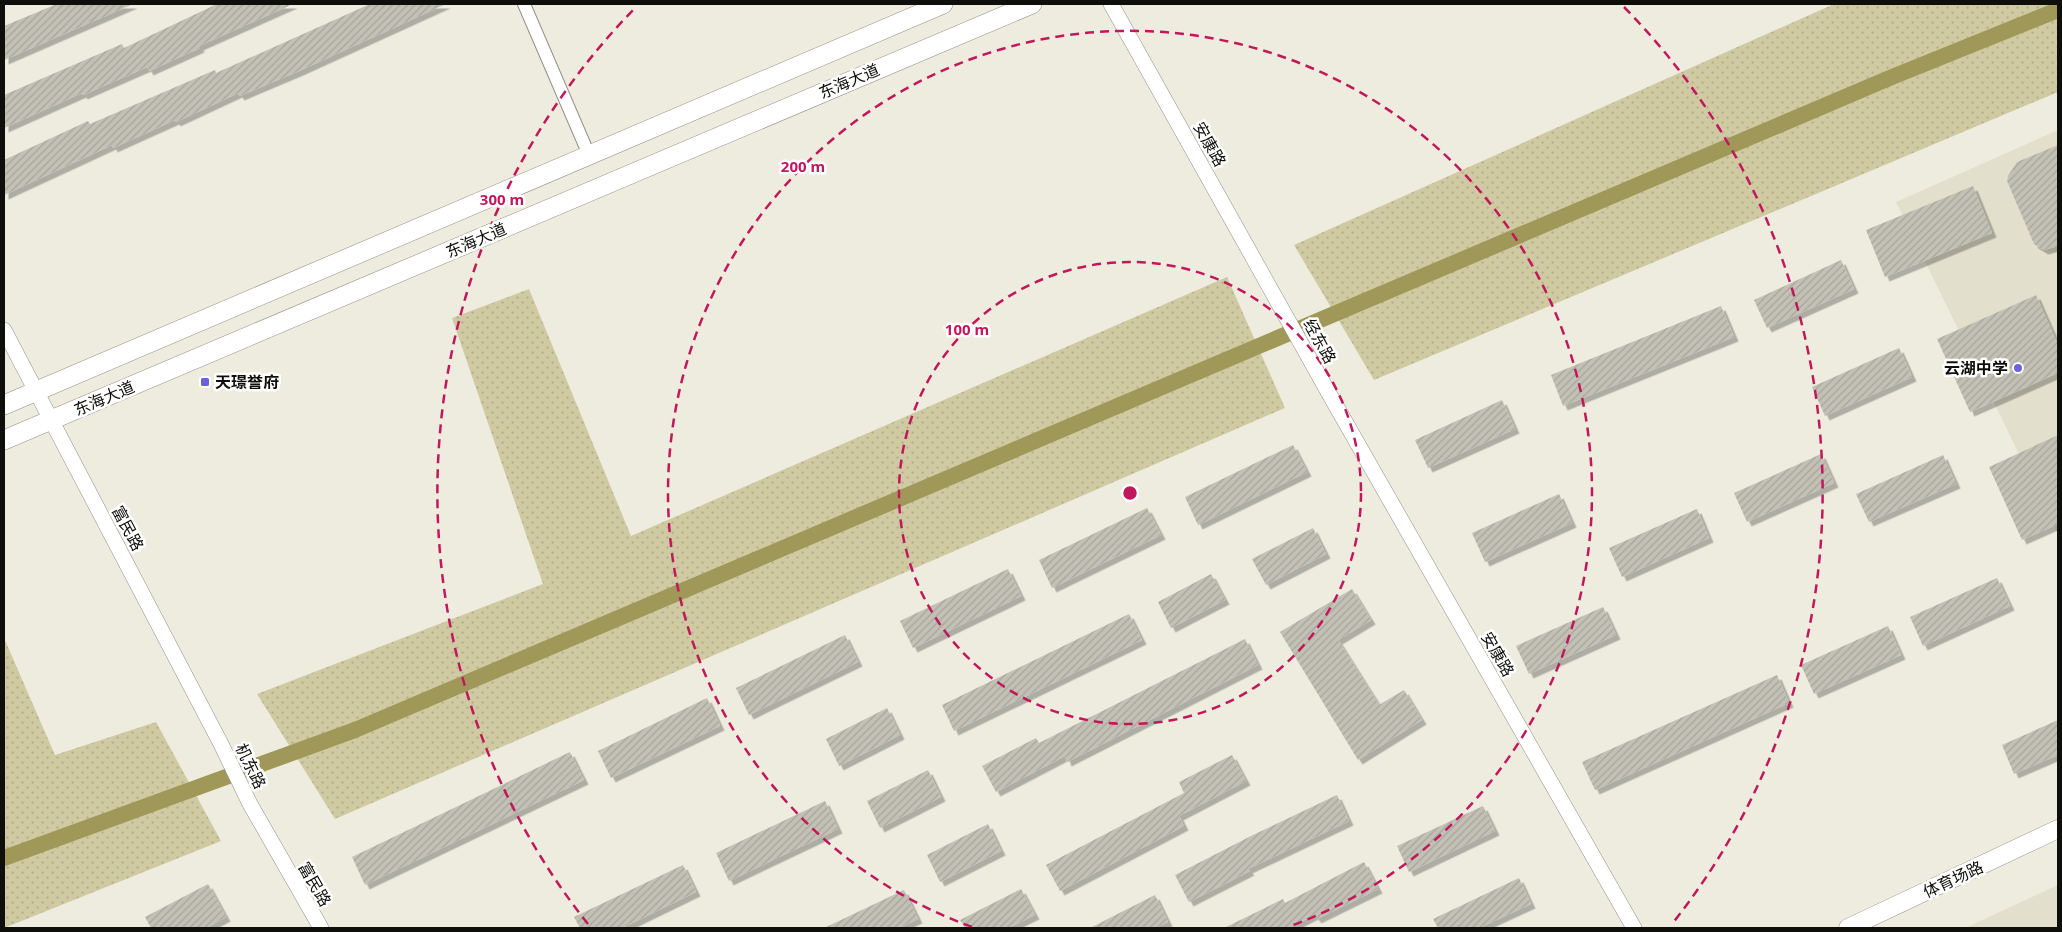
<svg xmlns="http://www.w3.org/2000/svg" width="2062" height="932" viewBox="0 0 2062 932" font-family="'Noto Sans','Noto Sans SC',sans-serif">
  <defs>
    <pattern id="park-dots" width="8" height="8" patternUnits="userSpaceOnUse" patternTransform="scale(1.25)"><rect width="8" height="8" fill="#cfcaa2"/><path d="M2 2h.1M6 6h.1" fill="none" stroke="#b1ac8a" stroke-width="1.8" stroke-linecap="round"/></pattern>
    <pattern id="building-hatch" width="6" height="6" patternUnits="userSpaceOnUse" patternTransform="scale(1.25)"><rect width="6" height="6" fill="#c3c1b5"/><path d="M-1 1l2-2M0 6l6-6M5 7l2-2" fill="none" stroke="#a6a59a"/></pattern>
    <filter id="shadow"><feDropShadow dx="4.5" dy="4.5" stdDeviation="0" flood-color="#0004"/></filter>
  </defs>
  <rect width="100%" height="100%" fill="#edecdf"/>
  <path fill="#e2e0cc" d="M 2058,130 L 2058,534 L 1896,202 Z
    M 2058,885 L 2058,928 L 1965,928 Z"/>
  <path fill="url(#park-dots)" d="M 1834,4 L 2058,4 L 2058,92 L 1374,380 L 1294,245 Z
    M 1227,277 L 1285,408 L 335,819 L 257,694 L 543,584 L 452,318 L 529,289 L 631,536 Z
    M 4,638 L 55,755 L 156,722 L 221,841 L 4,928 Z"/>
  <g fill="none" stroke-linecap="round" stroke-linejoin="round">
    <path stroke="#a09858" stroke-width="16" d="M 4,858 L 355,730 L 1892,77 L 2058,10"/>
  </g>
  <path fill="url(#building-hatch)" filter="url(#shadow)" d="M 57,4 L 133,4 L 4,60 L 4,26 Z
    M 217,4 L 293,4 L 199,46 L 200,48 L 149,71 L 147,67 L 83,95 L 82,93 L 4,128 L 4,95 L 122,44 L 124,48 Z
    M 370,4 L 446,4 L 299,71 L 240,96 L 238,93 L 176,122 L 175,120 L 113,148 L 112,145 L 4,195 L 4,160 L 88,121 L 90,124 L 215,70 L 216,73 Z
    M 2058,145 L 2058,246 L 2044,250 L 2034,244 L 2007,181 L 2008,176 L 2017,162 Z
    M 1973,186 L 1992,233 L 1885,277 L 1866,230 Z
    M 1841,260 L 1854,289 L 1767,328 L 1754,300 Z
    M 2036,295 L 2058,345 L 2058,373 L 1970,412 L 1937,339 Z
    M 1721,306 L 1734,337 L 1563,406 L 1551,375 Z
    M 1899,348 L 1912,377 L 1825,416 L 1812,387 Z
    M 1502,400 L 1515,429 L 1428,468 L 1415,440 Z
    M 2058,435 L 2058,524 L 2022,540 L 1989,467 Z
    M 1293,445 L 1307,472 L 1198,525 L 1185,497 Z
    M 1821,454 L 1834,483 L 1747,522 L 1734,493 Z
    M 1943,455 L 1956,484 L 1869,522 L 1856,494 Z
    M 1559,494 L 1572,523 L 1485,562 L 1472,533 Z
    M 1147,508 L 1161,535 L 1052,588 L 1039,560 Z
    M 1697,509 L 1709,538 L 1622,577 L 1609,548 Z
    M 1313,528 L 1326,554 L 1266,585 L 1252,559 Z
    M 1008,569 L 1021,596 L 913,648 L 900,621 Z
    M 1211,574 L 1225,600 L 1171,628 L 1158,602 Z
    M 1997,578 L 2010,606 L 1923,646 L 1910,617 Z
    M 1352,589 L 1371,620 L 1338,640 L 1379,705 L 1404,690 L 1422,720 L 1358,760 L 1280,632 Z
    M 1603,607 L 1616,635 L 1529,674 L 1516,646 Z
    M 1129,614 L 1142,640 L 954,731 L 942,705 Z
    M 1888,626 L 1901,655 L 1814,694 L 1801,665 Z
    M 845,635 L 858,662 L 749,715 L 736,688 Z
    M 1245,639 L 1258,665 L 1067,762 L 1065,756 L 996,792 L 982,766 L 1036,738 L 1039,743 Z
    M 1777,675 L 1789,703 L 1595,790 L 1582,762 Z
    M 707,698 L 720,726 L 611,778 L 598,751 Z
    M 887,708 L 900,735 L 839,766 L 826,739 Z
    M 2058,720 L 2058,755 L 2014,774 L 2002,745 Z
    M 570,752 L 584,780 L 365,885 L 352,857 Z
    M 1232,755 L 1246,781 L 1179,816 L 1184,826 L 1060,891 L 1046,865 L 1184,793 L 1179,782 Z
    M 928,770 L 941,797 L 880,828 L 867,801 Z
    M 1337,795 L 1349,821 L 1248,869 L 1250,871 L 1189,902 L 1175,875 L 1251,836 Z
    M 825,801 L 838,829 L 729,881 L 716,853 Z
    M 1483,806 L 1495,831 L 1409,872 L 1397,846 Z
    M 988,824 L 1001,851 L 940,882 L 927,855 Z
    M 1364,862 L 1378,889 L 1317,919 L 1314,915 L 1289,928 L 1224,928 L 1283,899 L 1285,903 Z
    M 683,865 L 696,892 L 622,928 L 580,928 L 574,917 Z
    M 1519,878 L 1531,904 L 1479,928 L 1438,928 L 1433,919 Z
    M 208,884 L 226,917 L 206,928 L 151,928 L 145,917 Z
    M 1021,889 L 1035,915 L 1008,928 L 965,928 L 960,920 Z
    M 904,890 L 918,919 L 898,928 L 824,928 Z
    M 1155,895 L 1168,922 L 1156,928 L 1090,928 Z"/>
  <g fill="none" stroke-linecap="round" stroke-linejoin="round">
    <defs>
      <path id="minor" d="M 524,4 L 589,155"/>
      <path id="tertiary" d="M 1111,4 L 1331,397 L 1634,928
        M 4,330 L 221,744 L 250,804 L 321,928"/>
      <path id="secondary" d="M 1848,928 L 2058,829"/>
      <path id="primary" d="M 4,405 L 943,4
        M 4,440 L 1032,4"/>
    </defs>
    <use href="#minor" stroke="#939186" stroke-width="14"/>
    <use href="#tertiary" stroke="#939186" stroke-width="16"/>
    <use href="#secondary" stroke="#939186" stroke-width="19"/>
    <use href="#primary" stroke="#939186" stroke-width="20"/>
    <use href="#minor" stroke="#fff" stroke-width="12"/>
    <use href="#tertiary" stroke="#fff" stroke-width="15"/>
    <use href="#secondary" stroke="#fff" stroke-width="18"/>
    <use href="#primary" stroke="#fff" stroke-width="19"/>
  </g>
  <g fill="none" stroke="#c2185b" stroke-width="2.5" stroke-dasharray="9 6">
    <circle cx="1130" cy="493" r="231"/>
    <path d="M972 927A462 462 0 1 1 1288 927"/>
    <path d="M588 924A693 693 0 0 1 636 7M1624 7A693 693 0 0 1 1672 924"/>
  </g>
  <g fill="#6b63dd" stroke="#fff" stroke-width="2">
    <circle cx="2018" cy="368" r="5"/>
    <rect x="200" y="377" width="10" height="10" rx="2.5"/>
  </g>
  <g text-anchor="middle" stroke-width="5" stroke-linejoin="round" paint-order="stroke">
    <g font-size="16" fill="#0e0e0a" stroke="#fff">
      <text transform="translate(849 81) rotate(-23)" y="6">东海大道</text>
      <text transform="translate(1210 144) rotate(61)" y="6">安康路</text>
      <text transform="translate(476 240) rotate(-23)" y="6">东海大道</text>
      <text transform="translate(1320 341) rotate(61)" y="6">经东路</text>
      <text transform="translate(104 398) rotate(-23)" y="6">东海大道</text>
      <text transform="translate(128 528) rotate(62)" y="6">富民路</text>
      <text transform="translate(1498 654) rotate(60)" y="6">安康路</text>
      <text transform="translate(251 766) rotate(64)" y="6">机东路</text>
      <text transform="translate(1953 879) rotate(-25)" y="6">体育场路</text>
      <text transform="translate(315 884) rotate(60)" y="6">富民路</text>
    </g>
    <g font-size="16" font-weight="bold" fill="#0e0e0a" stroke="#fff" text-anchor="end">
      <text x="2008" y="374">云湖中学</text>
      <text x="215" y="388" text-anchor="start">天璟誉府</text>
    </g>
  </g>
  <circle cx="1130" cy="493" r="8" fill="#c2185b" stroke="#fff" stroke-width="2.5"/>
  <g font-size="15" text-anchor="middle" font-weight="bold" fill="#c2185b" stroke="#fff" stroke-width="5" stroke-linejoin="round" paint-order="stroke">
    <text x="803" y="172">200 m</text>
    <text x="502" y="205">300 m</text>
    <text x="967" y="335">100 m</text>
  </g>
  <rect width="2062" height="932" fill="none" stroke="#0e0e0a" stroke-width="10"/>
</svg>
